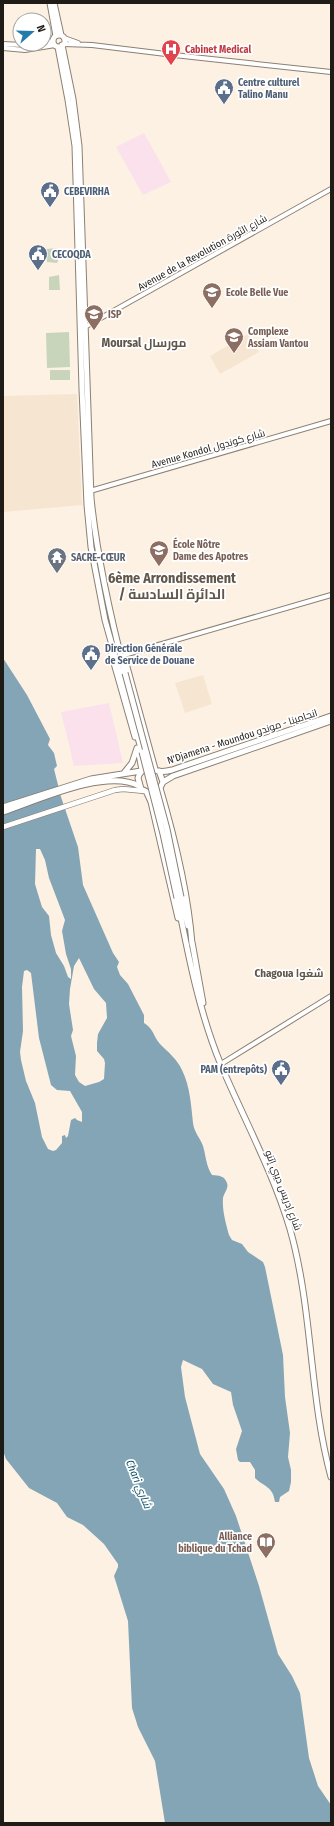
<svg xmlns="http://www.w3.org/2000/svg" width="334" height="1826" viewBox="0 0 334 1826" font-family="'Fira Sans Condensed',Cairo,sans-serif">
  <rect width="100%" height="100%" fill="#fdf1e3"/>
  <path fill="#fae1ec" d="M 144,133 L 171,182 L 143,195 L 116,147 Z
    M 109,703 L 123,763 L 74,766 L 61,712 Z"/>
  <path fill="#f6e5d1" d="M 248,334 L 259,352 L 220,374 L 210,356 Z
    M 77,394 L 82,505 L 3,512 L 3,396 Z
    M 203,675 L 212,704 L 185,713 L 175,683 Z"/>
  <path fill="#c9d5ba" d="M 57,248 L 58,249 L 58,261 L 57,263 L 47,262 L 46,249 Z
    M 59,275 L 60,290 L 49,290 L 49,277 Z
    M 69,332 L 70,367 L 47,368 L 46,333 Z
    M 50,370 L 70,370 L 70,380 L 50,380 Z"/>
  <path fill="#83a5b5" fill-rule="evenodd" d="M 3,658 L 27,695 L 50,739 L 48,745 L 54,753 L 57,766 L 54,769 L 61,797 L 78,847 L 83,885 L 113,953 L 119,962 L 117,967 L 120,975 L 128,984 L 144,1015 L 144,1023 C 154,1029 153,1036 160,1044 C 168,1052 177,1059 182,1070 C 190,1086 191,1105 193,1123 C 194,1132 200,1138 203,1146 C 206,1156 206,1166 212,1175 C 219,1176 224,1175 227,1183 C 229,1188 224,1193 223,1198 C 222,1210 226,1224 229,1235 L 232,1240 L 242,1244 L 248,1252 L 263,1262 L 265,1267 L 283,1355 L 285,1397 L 290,1433 L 288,1457 L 291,1470 L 291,1482 L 289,1491 L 280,1497 L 279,1502 L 275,1502 C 273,1486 264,1487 255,1478 L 255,1470 L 250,1462 L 240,1462 L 238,1460 L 236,1449 L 242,1431 L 233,1405 L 231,1392 L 213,1384 L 202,1369 L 183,1360 L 181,1367 L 185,1397 L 200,1454 L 224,1489 L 236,1516 L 259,1586 L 278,1654 L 292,1676 L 300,1693 L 309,1758 L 318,1786 L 331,1805 L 331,1823 L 165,1823 L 155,1761 L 138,1727 L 132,1708 L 128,1621 L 114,1576 L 118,1567 L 118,1564 L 104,1544 L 83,1525 L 67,1517 L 57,1503 L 29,1488 L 6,1459 L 3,1451 ZM 36,849 L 40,849 L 45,860 L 49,878 L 65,920 L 62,931 L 66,954 L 71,969 L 71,979 L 68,977 L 64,966 L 56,953 L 51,935 L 49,916 L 42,907 L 38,894 L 35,884 ZM 79,958 L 94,989 L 106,1003 L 107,1018 L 98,1034 L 97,1043 L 97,1051 L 104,1059 L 105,1063 L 104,1079 L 99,1082 L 85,1086 L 79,1082 L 75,1075 L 76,1056 L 71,1036 L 73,1030 L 69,1004 L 70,989 L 74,966 ZM 27,970 L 31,973 L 39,1038 L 51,1085 L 57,1090 L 70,1091 L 82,1112 L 82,1122 L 77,1120 L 75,1118 L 71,1120 L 68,1136 L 66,1138 L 65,1135 L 62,1136 L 62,1143 L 56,1150 L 53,1151 L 48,1149 L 42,1137 L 35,1103 L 26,1081 L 21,1060 L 20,1052 L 23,1031 L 22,987 L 24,971 Z"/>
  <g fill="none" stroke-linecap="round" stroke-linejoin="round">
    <defs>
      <path id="tertiary" d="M 64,38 L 78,43
        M 44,43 L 53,41
        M 3,44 L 23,45 L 36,44
        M 64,44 L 92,45 L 174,55 L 331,72
        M 3,48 L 25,50 L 55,45
        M 83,328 L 331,189
        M 90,491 L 331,421
        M 124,655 L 331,595
        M 221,1064 L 331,996"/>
      <path id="secondary" d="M 3,827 L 115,790 L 123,789 L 144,791"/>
      <path id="primary" d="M 50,3 L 56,36
        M 54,3 L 61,35
        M53 41a6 6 0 1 1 12 0a6 6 0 1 1-12 0Z
        M 62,45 L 73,99 L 79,146 L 91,498 C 97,558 110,615 125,673
        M 58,47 L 68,100 L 75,146 L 82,389 L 87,505 L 91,547 L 105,620 L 142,752
        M 110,649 L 135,737
        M 127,667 L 155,769
        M 138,749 L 142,770
        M 159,771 L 163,782 L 159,790 L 149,793 L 141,789 L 138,778 C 141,767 149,768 158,771 C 162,772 168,771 172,770 L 331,716
        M 124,773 L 132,763 L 137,748
        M 163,782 L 173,776 L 331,721
        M 160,788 C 175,839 188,891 192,944
        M 147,793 L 151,802 L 178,918
        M 3,807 L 91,779 L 141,771
        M 3,812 C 36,801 106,768 139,786
        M 181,897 L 188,926
        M 177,898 C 188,954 199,1012 221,1065 C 244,1119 273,1172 290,1229 C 313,1310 309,1396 331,1477
        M 192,942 L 203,1003"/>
    </defs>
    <use href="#tertiary" stroke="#8b8074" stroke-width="6"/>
    <use href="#secondary" stroke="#8b8074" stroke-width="6"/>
    <use href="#primary" stroke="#8b8074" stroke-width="7"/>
    <use href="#tertiary" stroke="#fff" stroke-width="4"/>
    <use href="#secondary" stroke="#fff" stroke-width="4.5"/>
    <use href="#primary" stroke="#fff" stroke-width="5"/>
    <defs>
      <path id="primary-bridge" d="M 125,673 L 167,829 L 181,897
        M 142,752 L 163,834 L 177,898"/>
    </defs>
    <use href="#primary-bridge" stroke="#8b8074" stroke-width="7" stroke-linecap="butt"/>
    <use href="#primary-bridge" stroke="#fff" stroke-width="5"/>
  </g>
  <defs>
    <symbol id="hospital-pin" viewBox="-11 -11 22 30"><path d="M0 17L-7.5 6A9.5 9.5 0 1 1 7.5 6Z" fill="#e0444e" stroke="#fff"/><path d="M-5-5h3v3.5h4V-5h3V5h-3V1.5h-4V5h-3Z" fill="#fff"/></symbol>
    <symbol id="civic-pin" viewBox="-11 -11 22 30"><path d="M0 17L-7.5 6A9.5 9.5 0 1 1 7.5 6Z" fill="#5c6f8a" stroke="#fff"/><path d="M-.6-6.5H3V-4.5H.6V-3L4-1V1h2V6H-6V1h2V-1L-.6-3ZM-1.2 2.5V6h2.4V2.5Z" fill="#fff"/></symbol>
    <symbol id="school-pin" viewBox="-11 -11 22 30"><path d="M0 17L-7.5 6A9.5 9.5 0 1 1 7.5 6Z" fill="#8d6e63" stroke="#fff"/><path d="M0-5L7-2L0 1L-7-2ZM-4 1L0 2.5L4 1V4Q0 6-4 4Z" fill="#fff"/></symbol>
    <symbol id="university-pin" viewBox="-11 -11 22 30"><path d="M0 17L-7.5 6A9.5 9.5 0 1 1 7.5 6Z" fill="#8d6e63" stroke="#fff"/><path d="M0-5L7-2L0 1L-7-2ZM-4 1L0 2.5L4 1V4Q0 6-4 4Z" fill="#fff"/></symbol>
    <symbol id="temple-pin" viewBox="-11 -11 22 30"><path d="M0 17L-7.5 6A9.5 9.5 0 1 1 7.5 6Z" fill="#6b7280" stroke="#fff"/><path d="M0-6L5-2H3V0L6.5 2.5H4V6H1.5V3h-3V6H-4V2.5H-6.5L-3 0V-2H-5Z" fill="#fff"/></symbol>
    <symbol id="library-pin" viewBox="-11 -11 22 30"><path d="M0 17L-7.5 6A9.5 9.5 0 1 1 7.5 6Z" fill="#8d6e63" stroke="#fff"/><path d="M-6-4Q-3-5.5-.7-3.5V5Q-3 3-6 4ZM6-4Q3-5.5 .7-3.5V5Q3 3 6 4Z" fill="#fff"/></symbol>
  </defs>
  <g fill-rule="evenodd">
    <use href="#hospital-pin" x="160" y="38" width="22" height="30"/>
    <use href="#civic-pin" x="213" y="77" width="22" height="30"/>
    <use href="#civic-pin" x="39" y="180" width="22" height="30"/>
    <use href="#civic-pin" x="27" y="243" width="22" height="30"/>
    <use href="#school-pin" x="201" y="281" width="22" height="30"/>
    <use href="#university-pin" x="83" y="303" width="22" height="30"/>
    <use href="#school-pin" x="223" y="326" width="22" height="30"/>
    <use href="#school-pin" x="148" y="539" width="22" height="30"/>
    <use href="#temple-pin" x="46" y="546" width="22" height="30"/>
    <use href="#civic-pin" x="80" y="643" width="22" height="30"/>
    <use href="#civic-pin" x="270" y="1058" width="22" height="30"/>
    <use href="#library-pin" x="255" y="1531" width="22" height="30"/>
  </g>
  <g text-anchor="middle" stroke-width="3.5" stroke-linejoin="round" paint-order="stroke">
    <g font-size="10" font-weight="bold" fill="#be3a42" stroke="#fff" text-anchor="start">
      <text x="185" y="53">Cabinet Medical</text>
    </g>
    <g font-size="10" font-weight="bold" fill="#4e5e75" stroke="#fff" text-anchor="start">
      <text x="238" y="86">Centre culturel<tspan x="238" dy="12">Talino Manu</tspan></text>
      <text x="64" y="195">CEBEVIRHA</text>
      <text x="52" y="258">CECOQDA</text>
      <text x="105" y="652">Direction Générale<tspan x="105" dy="12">de Service de Douane</tspan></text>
      <text x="267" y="1073" text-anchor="end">PAM (entrepôts)</text>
    </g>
    <g font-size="10" fill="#1f1b16" stroke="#fff">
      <text transform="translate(202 252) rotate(-29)" y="4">Avenue de la Revolution شارع الثورة</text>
      <text transform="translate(208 448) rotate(-16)" y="4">Avenue Kondol شارع كوندول</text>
      <text transform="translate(242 736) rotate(-18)" y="4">N'Djamena - Moundou انجامينا - موندو</text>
      <text transform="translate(284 1190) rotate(69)" y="4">شارع إدريس ديبي إتنو</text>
    </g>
    <g font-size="10" font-weight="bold" fill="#785e54" stroke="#fff" text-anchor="start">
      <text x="226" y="296">Ecole Belle Vue</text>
      <text x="108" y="318">ISP</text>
      <text x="248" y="335">Complexe<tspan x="248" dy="12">Assiam Vantou</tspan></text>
      <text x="173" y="548">École Nôtre<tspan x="173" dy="12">Dame des Apotres</tspan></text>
      <text x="252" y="1540" text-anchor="end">Alliance<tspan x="252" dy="12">biblique du Tchad</tspan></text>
    </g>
    <g font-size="10" font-weight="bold" fill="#5b616d" stroke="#fff" text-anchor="start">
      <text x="71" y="561">SACRE-CŒUR</text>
    </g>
    <g font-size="11" font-weight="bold" fill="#60564a" stroke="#fff">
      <text x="289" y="977">Chagoua شغوا</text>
    </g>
    <g font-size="11" font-style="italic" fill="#0b5067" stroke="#fff">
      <text transform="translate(139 1484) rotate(68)" y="4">Chari شاري</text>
    </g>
    <g font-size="12" font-weight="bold" fill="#60564a" stroke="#fff">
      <text x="144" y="347">Moursal مورسال</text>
    </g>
    <g font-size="14" font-weight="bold" fill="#60564a" stroke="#fff">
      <text x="172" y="583">6ème Arrondissement<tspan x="172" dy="16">/ الدائرة السادسة</tspan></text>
    </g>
  </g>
  <rect width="334" height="1826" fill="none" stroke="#1f1b16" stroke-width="8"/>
  <g transform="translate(32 32) rotate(70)"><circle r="19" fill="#ffffff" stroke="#a5a4a2"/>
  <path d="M0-3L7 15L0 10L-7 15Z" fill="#227cab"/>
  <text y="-6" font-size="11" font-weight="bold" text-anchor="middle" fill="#1f1b16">N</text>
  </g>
</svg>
